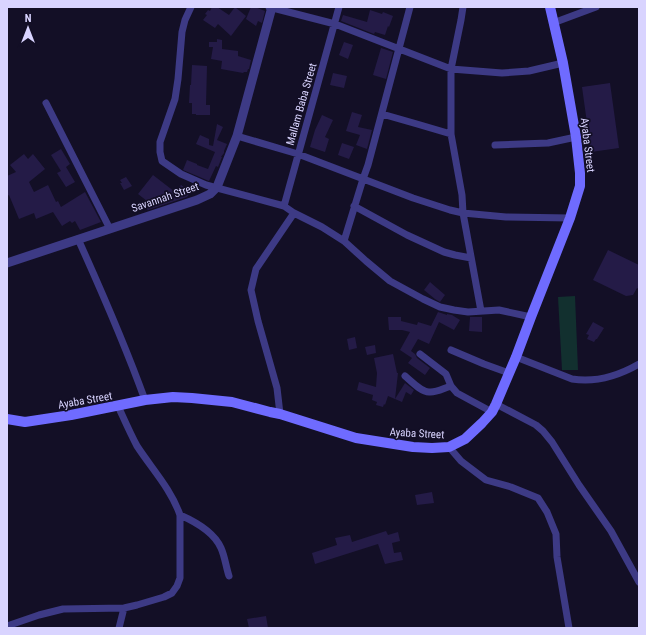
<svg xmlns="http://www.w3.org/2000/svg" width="646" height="635" viewBox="0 0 646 635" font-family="'Roboto Condensed',sans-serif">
  <rect width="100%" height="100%" fill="#130f26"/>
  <path fill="#12302f" d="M 575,296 L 578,370 L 562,370 L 558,297 Z"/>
  <path fill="#241b47" d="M 212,7 L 217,7 L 229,15 L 235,7 L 246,16 L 231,36 L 218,24 L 215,28 L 203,20 L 207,15 L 205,14 L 208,10 L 210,11 Z
    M 251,7 L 255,7 L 265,11 L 262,23 L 258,21 L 256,26 L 246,19 Z
    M 370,10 L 382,14 L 383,12 L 393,16 L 389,27 L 388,26 L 385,35 L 375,32 L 374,34 L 341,21 L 343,15 L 367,22 Z
    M 217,39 L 222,40 L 222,49 L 238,51 L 238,56 L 251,60 L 249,69 L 248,69 L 247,72 L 244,72 L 243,73 L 221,69 L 222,61 L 211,59 L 213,47 L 209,47 L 209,42 L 217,42 Z
    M 344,42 L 353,45 L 348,59 L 339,55 Z
    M 381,48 L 393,52 L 386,79 L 373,75 Z
    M 192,65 L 207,66 L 206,105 L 210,105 L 210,115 L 196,115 L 196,114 L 192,114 L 192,103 L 189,103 L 190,85 L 191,85 Z
    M 333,73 L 347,76 L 344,88 L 330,85 Z
    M 610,83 L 619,148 L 591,152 L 582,87 Z
    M 352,112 L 362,115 L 358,127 L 372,130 L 367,149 L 356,145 L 360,135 L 346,131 Z
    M 322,115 L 333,120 L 325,137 L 329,139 L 325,152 L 310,147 L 315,130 Z
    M 217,124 L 223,127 L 217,140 L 227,144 L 224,151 L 224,153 L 221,157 L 222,157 L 218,167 L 216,166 L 209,181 L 183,170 L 187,160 L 197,164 L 197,165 L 208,169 L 215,152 L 196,144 L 200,135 L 209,139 L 209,145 L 213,146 Z
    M 342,143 L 354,147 L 349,159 L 338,155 Z
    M 61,149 L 70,164 L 66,167 L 75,182 L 66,187 L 57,173 L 61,171 L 51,155 Z
    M 24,154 L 28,159 L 33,154 L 45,169 L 29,182 L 34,192 L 48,185 L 56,202 L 58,201 L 61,207 L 85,192 L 101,222 L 80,230 L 75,221 L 72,223 L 70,221 L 62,226 L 53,212 L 36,219 L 34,213 L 19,219 L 9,195 L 7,196 L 7,176 L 16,172 L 10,165 Z
    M 153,175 L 175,192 L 181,185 L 191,192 L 187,197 L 148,210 L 142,205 L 147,201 L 138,194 Z
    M 126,177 L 132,186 L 124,190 L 120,183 L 122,183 L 120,180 Z
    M 608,250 L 639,265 L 639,289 L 637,288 L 633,295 L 626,296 L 593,280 Z
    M 430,282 L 445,295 L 440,302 L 435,299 L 424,290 Z
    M 438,312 L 447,315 L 447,314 L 452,315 L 460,320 L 454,330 L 439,322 L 429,344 L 418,339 L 411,351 L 415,354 L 417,358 L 430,368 L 425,375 L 408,363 L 412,358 L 400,350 L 410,332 L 402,330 L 389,330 L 388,317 L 401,317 L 401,321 L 417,325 L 418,322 L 431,326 Z
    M 470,317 L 482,317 L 482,332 L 469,331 Z
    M 593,322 L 604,328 L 597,339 L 596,339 L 594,342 L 587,339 L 589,335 L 586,334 Z
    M 355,337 L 357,348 L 349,350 L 347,339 Z
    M 375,345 L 376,353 L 367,355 L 365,347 Z
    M 393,354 L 397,373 L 398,373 L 395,399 L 388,396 L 385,405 L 384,404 L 383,407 L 376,405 L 377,402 L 372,400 L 373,395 L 357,390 L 359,382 L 376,387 L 377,373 L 374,358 Z
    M 405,383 L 414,390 L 411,395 L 406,392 L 402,402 L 395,399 Z
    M 432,492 L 434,503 L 417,505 L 415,495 Z
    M 386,531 L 388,535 L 398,532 L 400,541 L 392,543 L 394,553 L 401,552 L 403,560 L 385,564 L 378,544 L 315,564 L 312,553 L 337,545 L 335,538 L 350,535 L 352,542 Z
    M 266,616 L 268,628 L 249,628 L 247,619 Z"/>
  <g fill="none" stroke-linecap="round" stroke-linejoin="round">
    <path stroke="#3d3a85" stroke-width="7" d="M 191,7 L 185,20 L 182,32 L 178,79 L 175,99 L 160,142 L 160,152 L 162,161 L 181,174 L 206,185 L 284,206 L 294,213 L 322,227 L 344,241 L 366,261 L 390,281 L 423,299 L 440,307 L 454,310 L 468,312 L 499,310 L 531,317
      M 269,7 L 335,24 L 451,69 L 502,73 L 529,71 L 563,63
      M 463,7 L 461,20 L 451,69 L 451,134 L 462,195 L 463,213 L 481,311
      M 553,23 L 596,7
      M 46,103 L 110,229
      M 382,114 L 417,124 L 451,134
      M 237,136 L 298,154 L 413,198 L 450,210 L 463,213 L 506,217 L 570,218
      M 495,145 L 548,143 L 576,137
      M 284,206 L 339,7
      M 354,206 L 407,235 L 444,252 L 455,255 L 471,258
      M 78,239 C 102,292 125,345 145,400
      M 344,241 L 363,179 L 368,165 L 410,7
      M 451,350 L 484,364 L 509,373
      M 420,354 L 446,374 L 451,386 L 457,393 L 492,412
      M 516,357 L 572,379 C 596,383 618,376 639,364
      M 405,376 C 411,381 421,392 429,392 C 436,393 444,388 451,386
      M 496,404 L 536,425 L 543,431 L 552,442 L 579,485 L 611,531 L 639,582
      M 280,414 L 277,388 L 258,321 L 251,290 L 256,269 L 294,213
      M 449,447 L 461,461 L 486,480 L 511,487 L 538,498 L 547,512 L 556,534 L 557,557 L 569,628
      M 180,515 C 196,522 214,532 221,548 C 225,557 226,567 229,576
      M 7,626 L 39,615 L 63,609 L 124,608 L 137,605 L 164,597 L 172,593 L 177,586 L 180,578 L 180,515 C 171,489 152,469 137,446 C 130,433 124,419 118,406
      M 119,628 L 124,608"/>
    <path stroke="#3d3a85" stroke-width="9" d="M 7,263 L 197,200 L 210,194 L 217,187 L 237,136 L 272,7"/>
    <path stroke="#6f6bff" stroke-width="10" d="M 7,419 L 25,422 L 71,415 L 145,400 L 173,397 L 192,398 L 232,402 L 270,412 L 280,414 L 356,438 L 413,447 L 432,448 L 449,447 L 465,439 L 482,423 L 492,412 L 496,404 L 516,357 L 531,317 L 570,218 L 580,186 L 580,173 L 576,137 L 563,63 L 550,7"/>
  </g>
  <g text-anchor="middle" stroke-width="3.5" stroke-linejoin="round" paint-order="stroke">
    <g font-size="11" fill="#d9d4ff" stroke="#130f26">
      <text transform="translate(301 104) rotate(-74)" y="4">Mallam Baba Street</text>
      <text transform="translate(588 145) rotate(83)" y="4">Ayaba Street</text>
      <text transform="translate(165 197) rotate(-19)" y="4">Savannah Street</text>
      <text transform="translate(85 400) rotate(-10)" y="4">Ayaba Street</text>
      <text transform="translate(417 433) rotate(3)" y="4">Ayaba Street</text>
    </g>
  </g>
  <rect width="646" height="635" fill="none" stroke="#d9d4ff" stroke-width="16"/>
  <g transform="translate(28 28)" stroke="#130f26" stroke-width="3" paint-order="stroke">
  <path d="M0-3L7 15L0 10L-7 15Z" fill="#d9d4ff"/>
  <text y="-6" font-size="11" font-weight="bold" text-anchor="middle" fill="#d9d4ff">N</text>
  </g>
</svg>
